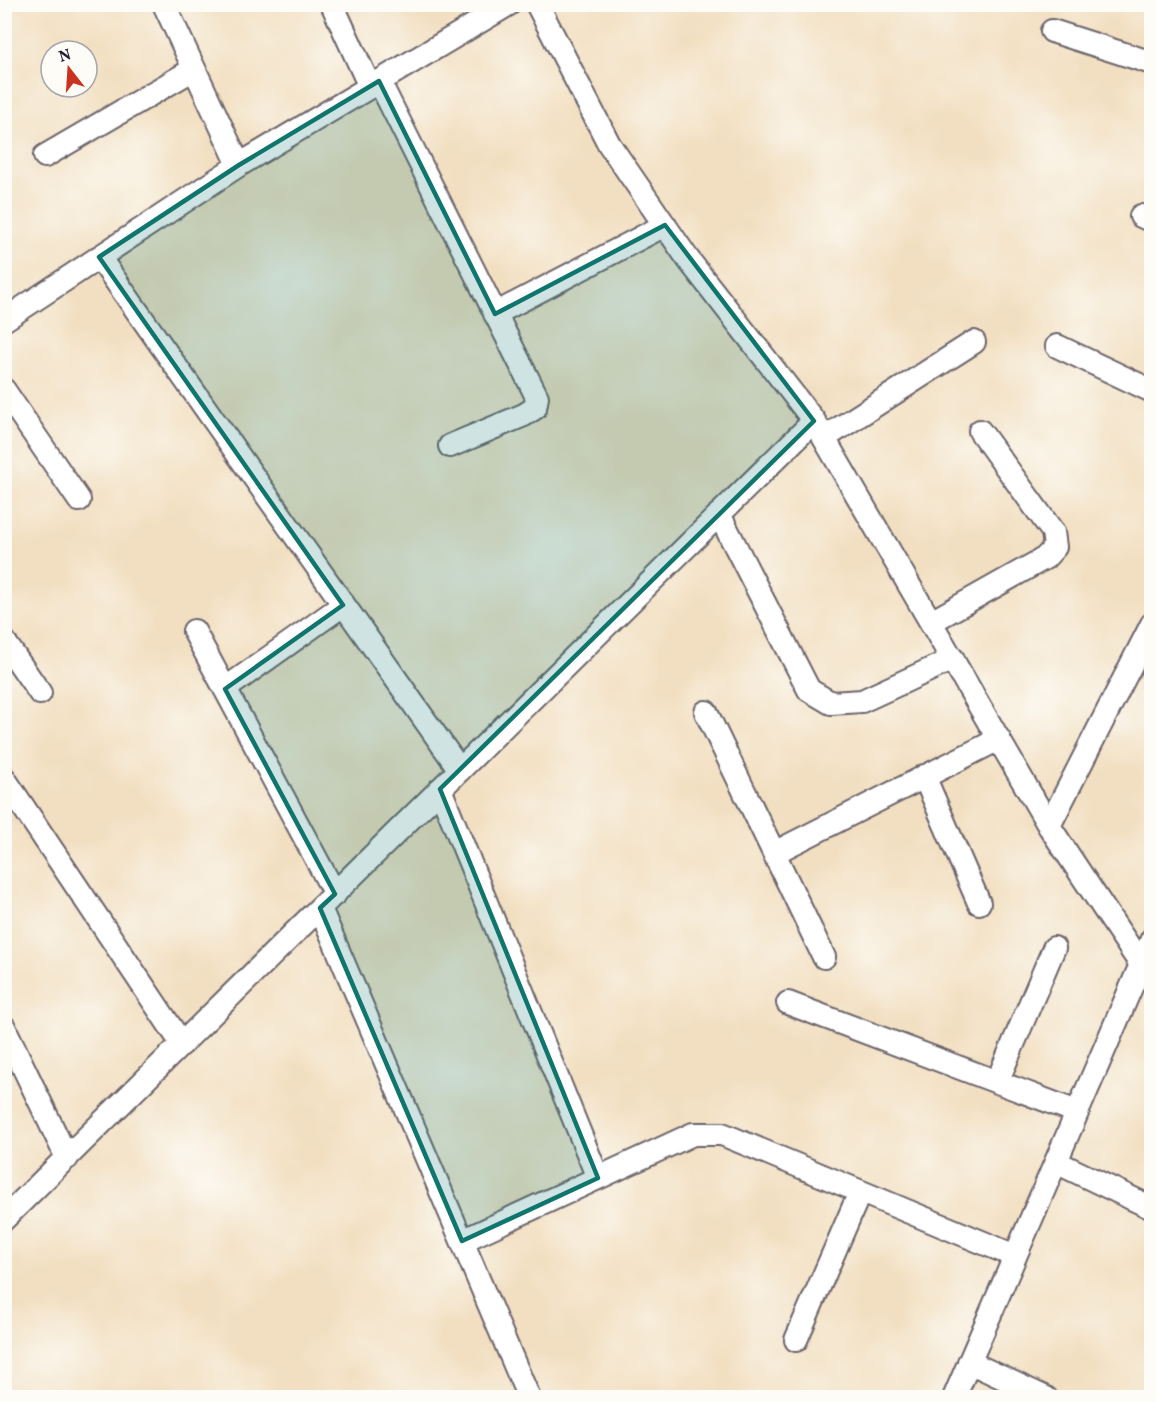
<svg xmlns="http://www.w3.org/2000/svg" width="1156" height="1402" viewBox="0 0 1156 1402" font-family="Vollkorn,serif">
  <rect width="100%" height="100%" fill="#fdfcf7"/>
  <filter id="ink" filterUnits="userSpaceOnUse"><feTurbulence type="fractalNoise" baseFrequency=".0167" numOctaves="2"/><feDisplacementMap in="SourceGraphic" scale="12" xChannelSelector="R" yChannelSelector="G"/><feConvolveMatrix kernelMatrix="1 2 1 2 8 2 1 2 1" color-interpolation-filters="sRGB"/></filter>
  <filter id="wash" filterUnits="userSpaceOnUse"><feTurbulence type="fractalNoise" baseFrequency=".008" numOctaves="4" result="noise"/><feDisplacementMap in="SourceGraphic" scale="24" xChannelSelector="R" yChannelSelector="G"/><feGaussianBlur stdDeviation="1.35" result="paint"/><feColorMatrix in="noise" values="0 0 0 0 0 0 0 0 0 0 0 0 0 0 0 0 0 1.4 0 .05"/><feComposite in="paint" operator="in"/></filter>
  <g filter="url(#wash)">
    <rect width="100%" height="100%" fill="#f2dfc1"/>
  </g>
  <g filter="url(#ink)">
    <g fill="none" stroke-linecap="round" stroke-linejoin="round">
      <defs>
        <path id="street" d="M 164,4 L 239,165
          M 332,4 L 370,87
          M 537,4 L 609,144 L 688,259 L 814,421 L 1049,826 L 1140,963 L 1152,969
          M 1052,31 L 1152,63
          M 379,81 L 537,397 L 535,408 L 524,415 L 450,446
          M 45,156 L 194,69
          M 1141,216 L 1152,221
          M 99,257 L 460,770
          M 495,314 L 665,225
          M 4,320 L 239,165 L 509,4
          M 1057,346 L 1152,391
          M 4,390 L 79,500
          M 824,438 L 974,342
          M 719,514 L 809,690 L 831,703 L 862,701 L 953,659
          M 931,622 L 1045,558 L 1055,547 L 1053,532 L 980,431
          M 194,631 L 335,894
          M 4,641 L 40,693
          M 225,689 L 343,605
          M 706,712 L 824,957
          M 924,776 L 979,903
          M 4,778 L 182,1044
          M 440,789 L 598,1178
          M 1049,826 L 1152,624
          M 774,853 L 999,739
          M 320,908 L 529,1398
          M 788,1003 L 1077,1112
          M 4,1027 L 67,1158
          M 997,1082 L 1054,948
          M 1056,1162 L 1152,1208
          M 4,1219 L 814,421
          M 462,1241 L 693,1134 L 722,1134 L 1015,1256
          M 796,1340 L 860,1192
          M 969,1362 L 1046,1398
          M 954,1398 L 1152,939"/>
      </defs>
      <use href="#street" stroke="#6b646a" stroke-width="26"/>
      <use href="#street" stroke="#fff" stroke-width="22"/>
    </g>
  </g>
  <path fill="#0f766e" fill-opacity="0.2" stroke="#0f766e" stroke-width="4.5" stroke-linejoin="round" d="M 379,81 L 495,314 L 665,225 L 814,421 L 440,789 L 598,1178 L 462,1241 L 320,908 L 335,894 L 225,689 L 343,605 L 99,257 L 239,165 Z"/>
  <rect width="1156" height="1402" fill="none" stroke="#fdfcf7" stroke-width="24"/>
  <g transform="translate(69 69) rotate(343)"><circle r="28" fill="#fdfcf7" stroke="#a5a5ac" stroke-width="1.5"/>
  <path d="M0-4.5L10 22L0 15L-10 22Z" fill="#c8321e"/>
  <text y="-9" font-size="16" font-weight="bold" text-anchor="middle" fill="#22223b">N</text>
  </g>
</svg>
